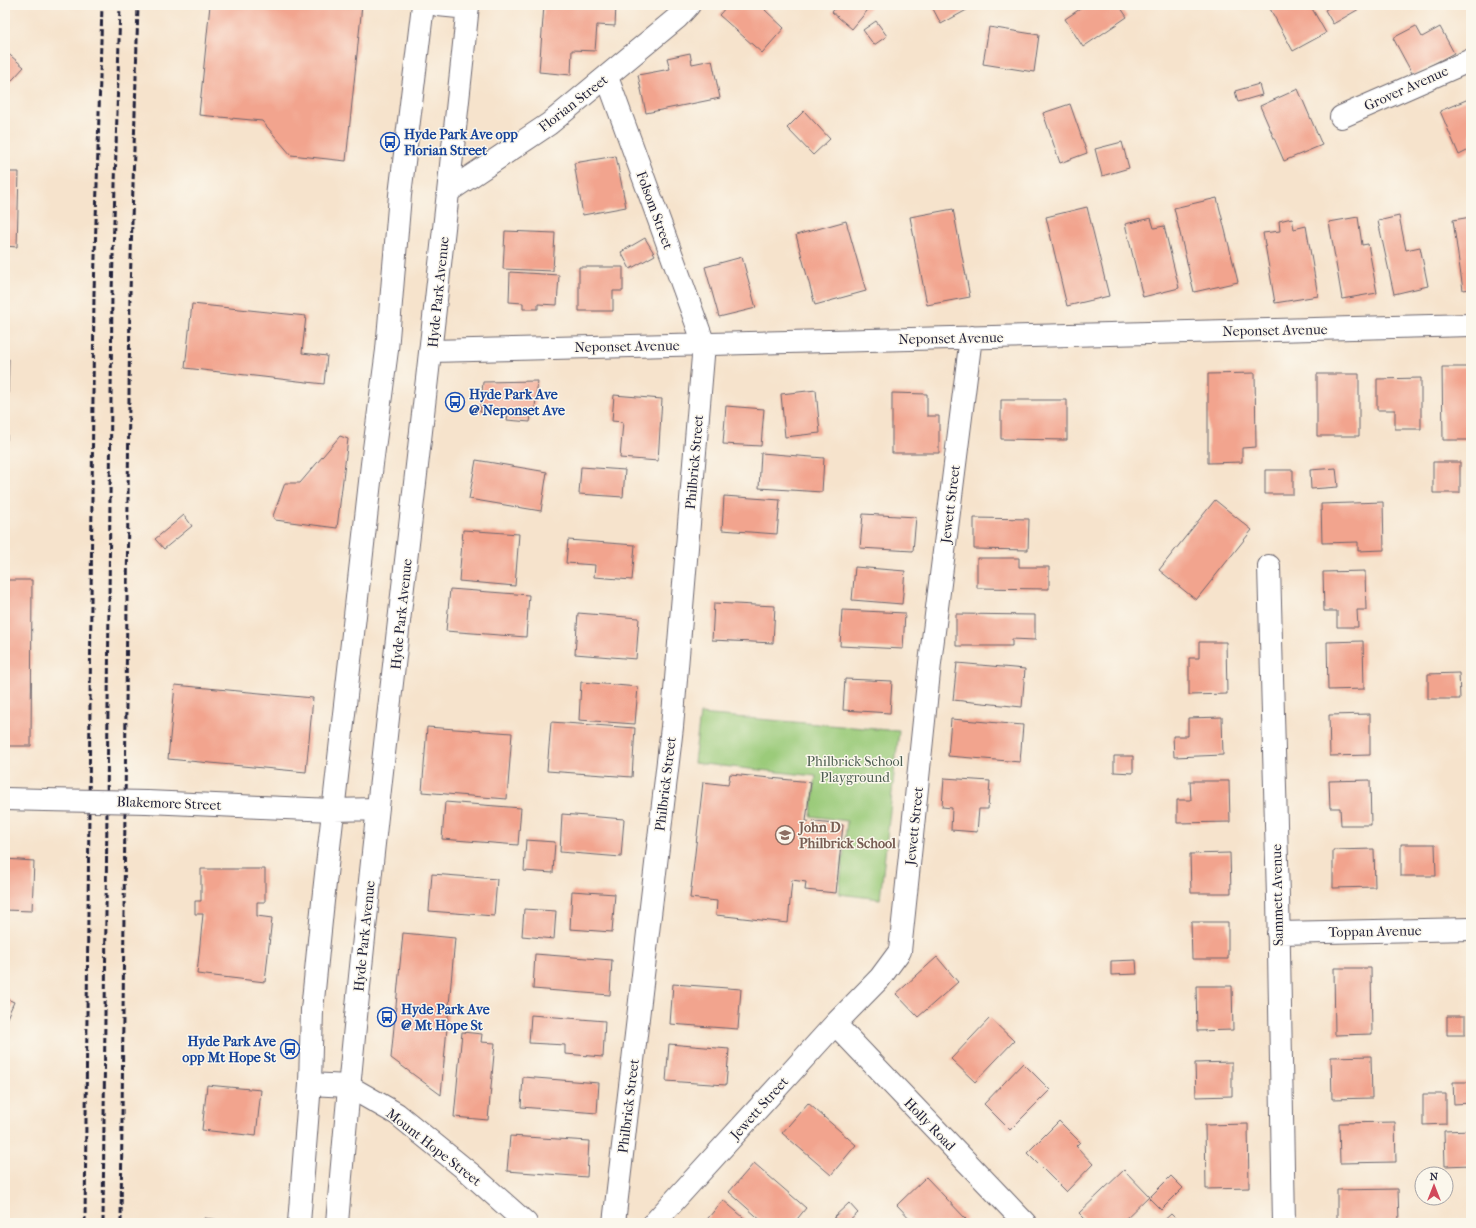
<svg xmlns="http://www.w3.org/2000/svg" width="1476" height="1228" viewBox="0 0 1476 1228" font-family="'IM FELL French Canon',serif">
  <rect width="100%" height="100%" fill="#fbf7ec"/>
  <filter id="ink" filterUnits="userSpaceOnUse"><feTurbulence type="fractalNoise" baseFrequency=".025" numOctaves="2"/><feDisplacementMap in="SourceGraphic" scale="8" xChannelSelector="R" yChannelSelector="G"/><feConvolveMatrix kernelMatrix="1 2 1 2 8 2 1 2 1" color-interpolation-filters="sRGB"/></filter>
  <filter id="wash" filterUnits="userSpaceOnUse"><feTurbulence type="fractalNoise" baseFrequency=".012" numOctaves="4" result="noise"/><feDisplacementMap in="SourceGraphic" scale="16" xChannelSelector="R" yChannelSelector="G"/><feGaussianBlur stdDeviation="0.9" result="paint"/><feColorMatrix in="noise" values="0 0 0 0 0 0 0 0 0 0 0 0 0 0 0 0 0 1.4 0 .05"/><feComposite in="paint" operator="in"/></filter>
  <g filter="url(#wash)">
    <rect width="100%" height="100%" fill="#f6e3cc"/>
    <path fill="#9bcb7a" stroke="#5e765a" d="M 700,714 L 899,731 L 880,899 L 839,894 L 847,821 L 811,816 L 816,776 L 694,763 Z"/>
    <g id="blocks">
      <path fill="#f2a48e" d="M 210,5 L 362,5 L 346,161 L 291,155 L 262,121 L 199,115 Z
        M 544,5 L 616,5 L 615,26 L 597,25 L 595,51 L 572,50 L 571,75 L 539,72 Z
        M 728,5 L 770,5 L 765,10 L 784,28 L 762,53 L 719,15 Z
        M 838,5 L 872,5 L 852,29 L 832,12 Z
        M 931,5 L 974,5 L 974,6 L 941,24 Z
        M 1086,5 L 1119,5 L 1127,17 L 1083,47 L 1065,19 Z
        M 1268,5 L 1310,5 L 1326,33 L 1293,51 Z
        M 1333,5 L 1357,5 L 1359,9 L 1333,24 L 1325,10 Z
        M 876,21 L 887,36 L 874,45 L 863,30 Z
        M 1416,26 L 1422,37 L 1440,27 L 1454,53 L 1413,75 L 1393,38 Z
        M 989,27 L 1039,35 L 1034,72 L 983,64 Z
        M 5,51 L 24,67 L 5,88 Z
        M 690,53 L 692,64 L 712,60 L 720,98 L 646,113 L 638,75 L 670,69 L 667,58 Z
        M 1259,84 L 1262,95 L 1238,102 L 1235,91 Z
        M 1298,89 L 1322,145 L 1284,161 L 1260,106 Z
        M 1471,98 L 1471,149 L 1459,155 L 1440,111 Z
        M 1070,104 L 1087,153 L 1060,163 L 1043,113 Z
        M 804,111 L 830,139 L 813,155 L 787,128 Z
        M 1122,142 L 1129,168 L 1102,176 L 1095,149 Z
        M 616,156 L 626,207 L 583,215 L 574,163 Z
        M 5,172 L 19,172 L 17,247 L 5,246 Z
        M 1217,198 L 1238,282 L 1194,292 L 1174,208 Z
        M 1087,207 L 1109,296 L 1067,306 L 1046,217 Z
        M 953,209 L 970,297 L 927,305 L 910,217 Z
        M 1399,216 L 1406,250 L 1420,247 L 1428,286 L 1394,294 L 1378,221 Z
        M 1358,217 L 1362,245 L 1368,244 L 1377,293 L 1342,299 L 1329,222 Z
        M 1471,217 L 1471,289 L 1463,290 L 1453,220 Z
        M 1151,218 L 1154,228 L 1164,226 L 1179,288 L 1143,297 L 1125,224 Z
        M 1292,218 L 1294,229 L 1306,226 L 1318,296 L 1275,303 L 1263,233 L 1280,231 L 1279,221 Z
        M 846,221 L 866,291 L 815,305 L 796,235 Z
        M 505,231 L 555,233 L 553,271 L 503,269 Z
        M 645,238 L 655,255 L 630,269 L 621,252 Z
        M 742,257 L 756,308 L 719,317 L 705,267 Z
        M 579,267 L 623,267 L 623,291 L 613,291 L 613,311 L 579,311 Z
        M 510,272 L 559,275 L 557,305 L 538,304 L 538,309 L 523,309 L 523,303 L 509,302 Z
        M 192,304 L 306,316 L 302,353 L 327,356 L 324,384 L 185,368 Z
        M 5,359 L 9,359 L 7,440 L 5,440 Z
        M 1442,367 L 1471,367 L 1471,440 L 1443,440 Z
        M 1255,373 L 1256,447 L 1242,448 L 1242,462 L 1208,463 L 1208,374 Z
        M 1317,374 L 1359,374 L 1359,436 L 1317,436 Z
        M 1421,378 L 1421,429 L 1395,429 L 1395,410 L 1377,410 L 1377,379 Z
        M 538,381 L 534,416 L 531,416 L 530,422 L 507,420 L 508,415 L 480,412 L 483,382 Z
        M 816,390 L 820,433 L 785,437 L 781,394 Z
        M 892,393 L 927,394 L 927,416 L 939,416 L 939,453 L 892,453 Z
        M 614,395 L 662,399 L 658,461 L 620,458 L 623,422 L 612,421 Z
        M 1001,400 L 1067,400 L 1067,440 L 1001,439 Z
        M 726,406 L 764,409 L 761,446 L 723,444 Z
        M 340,436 L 348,439 L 337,528 L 275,520 L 273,516 L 285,483 L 300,483 Z
        M 761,453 L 824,458 L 822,492 L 759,488 Z
        M 476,460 L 547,472 L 541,511 L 469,499 Z
        M 1433,462 L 1460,462 L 1460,493 L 1433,493 Z
        M 581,467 L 625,470 L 623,497 L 579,494 Z
        M 1336,468 L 1338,487 L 1311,489 L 1310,470 Z
        M 1265,470 L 1293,470 L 1293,494 L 1265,494 Z
        M 724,496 L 780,500 L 777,534 L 722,530 Z
        M 1215,500 L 1252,530 L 1196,600 L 1159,570 Z
        M 1383,502 L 1384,550 L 1358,551 L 1358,542 L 1322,543 L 1321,504 Z
        M 863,514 L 916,517 L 913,551 L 860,548 Z
        M 184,515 L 192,526 L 164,549 L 155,539 Z
        M 974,518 L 1029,519 L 1028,550 L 974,549 Z
        M 463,530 L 519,534 L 515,586 L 459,581 Z
        M 568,540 L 635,545 L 632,580 L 594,577 L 595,565 L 566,563 Z
        M 977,558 L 1019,558 L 1019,567 L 1049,567 L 1049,589 L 977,588 Z
        M 855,567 L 905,571 L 902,604 L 852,600 Z
        M 1365,571 L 1366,610 L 1357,610 L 1358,627 L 1337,627 L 1337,611 L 1324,611 L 1323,572 Z
        M 5,580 L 32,580 L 31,746 L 5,746 Z
        M 450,589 L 529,595 L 526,637 L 446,631 Z
        M 714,603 L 775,606 L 773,643 L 712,640 Z
        M 842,610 L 905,613 L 903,649 L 840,646 Z
        M 578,613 L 639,618 L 636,659 L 575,654 Z
        M 956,614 L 1035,615 L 1035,640 L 1012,639 L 1012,646 L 956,646 Z
        M 1363,641 L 1364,689 L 1328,690 L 1327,642 Z
        M 1199,642 L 1226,642 L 1227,694 L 1189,695 L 1189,658 L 1199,658 Z
        M 957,663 L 1025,669 L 1022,707 L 953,700 Z
        M 1459,673 L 1460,699 L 1428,699 L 1428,674 Z
        M 845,679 L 892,681 L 890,713 L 843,710 Z
        M 581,682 L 638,687 L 635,724 L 579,720 Z
        M 175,685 L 313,698 L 306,772 L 168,759 Z
        M 1370,714 L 1370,755 L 1330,756 L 1329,715 Z
        M 1222,717 L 1223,755 L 1174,757 L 1173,736 L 1188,736 L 1188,718 Z
        M 951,719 L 1023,725 L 1020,762 L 948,756 Z
        M 551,722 L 635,728 L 632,777 L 547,771 Z
        M 427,727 L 512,733 L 507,799 L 422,792 Z
        M 1114,756 L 1133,756 L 1133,773 L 1114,772 Z
        M 730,774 L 811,782 L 806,821 L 843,825 L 836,893 L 805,890 L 806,882 L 792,880 L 788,923 L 716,915 L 717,901 L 690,898 L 703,782 L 728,785 Z
        M 944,778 L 990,781 L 988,809 L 979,809 L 977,832 L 951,830 L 952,808 L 942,807 Z
        M 1370,780 L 1371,825 L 1341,825 L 1340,808 L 1330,808 L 1329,781 Z
        M 1190,781 L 1229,781 L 1230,822 L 1177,823 L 1177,800 L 1191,800 Z
        M 445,802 L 521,808 L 518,845 L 442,839 Z
        M 562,814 L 624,819 L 621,857 L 560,852 Z
        M 526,840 L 555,842 L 553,873 L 524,871 Z
        M 1401,844 L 1435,844 L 1436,876 L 1401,876 Z
        M 1374,849 L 1375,887 L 1333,888 L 1333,850 Z
        M 1230,853 L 1231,893 L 1191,893 L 1190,854 Z
        M 5,859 L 34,861 L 32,911 L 5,910 Z
        M 201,869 L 265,869 L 265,902 L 257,902 L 257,916 L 272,918 L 265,982 L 197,974 L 203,914 L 195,914 L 195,901 L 201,901 Z
        M 432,874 L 497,879 L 494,916 L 429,911 Z
        M 572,891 L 615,894 L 612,932 L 570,929 Z
        M 524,909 L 556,911 L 554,939 L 522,936 Z
        M 1191,922 L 1228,922 L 1228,959 L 1192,959 Z
        M 403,933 L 455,938 L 441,1095 L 391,1058 Z
        M 535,954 L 612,960 L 610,995 L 533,989 Z
        M 937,957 L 958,982 L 918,1017 L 896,994 Z
        M 1136,960 L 1137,974 L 1111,975 L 1111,961 Z
        M 1334,968 L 1371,968 L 1372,1034 L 1335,1035 Z
        M 673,984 L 741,989 L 738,1029 L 670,1024 Z
        M 1196,986 L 1232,986 L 1233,1030 L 1197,1031 Z
        M 5,998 L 14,1002 L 5,1022 Z
        M 531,1015 L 605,1021 L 603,1057 L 565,1054 L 565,1045 L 529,1043 Z
        M 1447,1016 L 1465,1016 L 1465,1035 L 1447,1035 Z
        M 990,1018 L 1014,1041 L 975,1082 L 951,1059 Z
        M 462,1032 L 482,1034 L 481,1042 L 495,1043 L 488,1120 L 454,1117 Z
        M 669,1044 L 729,1049 L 726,1085 L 666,1081 Z
        M 1371,1056 L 1372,1098 L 1332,1099 L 1331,1057 Z
        M 1232,1062 L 1232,1096 L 1196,1097 L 1195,1063 Z
        M 1023,1063 L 1050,1090 L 1010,1130 L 984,1104 Z
        M 523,1077 L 599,1083 L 597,1113 L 521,1107 Z
        M 1453,1082 L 1471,1082 L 1471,1103 L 1454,1104 Z
        M 207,1085 L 261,1090 L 256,1136 L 202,1130 Z
        M 1423,1094 L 1446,1094 L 1446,1124 L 1423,1125 Z
        M 808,1103 L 856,1145 L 831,1175 L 782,1133 Z
        M 1059,1121 L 1080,1142 L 1076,1146 L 1093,1164 L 1066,1192 L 1027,1153 Z
        M 1395,1122 L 1396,1162 L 1340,1163 L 1339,1123 Z
        M 1248,1124 L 1249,1188 L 1206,1189 L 1205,1125 Z
        M 1471,1130 L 1471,1165 L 1445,1166 L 1444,1131 Z
        M 510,1136 L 589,1141 L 587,1177 L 507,1171 Z
        M 754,1163 L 806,1208 L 794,1223 L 764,1223 L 729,1192 Z
        M 1124,1170 L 1149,1196 L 1121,1223 L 1089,1223 L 1079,1213 Z
        M 1171,1176 L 1183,1188 L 1161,1210 L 1149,1198 Z
        M 926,1177 L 966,1219 L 961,1223 L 914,1223 L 897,1205 Z
        M 1398,1189 L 1399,1223 L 1337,1223 L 1337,1190 Z
        M 723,1200 L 750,1223 L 704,1223 Z
        M 849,1203 L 858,1213 L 847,1223 L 839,1223 L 834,1217 Z
        M 1171,1214 L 1180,1223 L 1161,1223 Z
        M 204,1218 L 238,1222 L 238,1223 L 203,1223 Z"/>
    </g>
  </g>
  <g filter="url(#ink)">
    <use href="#blocks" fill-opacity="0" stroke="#6c666e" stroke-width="1"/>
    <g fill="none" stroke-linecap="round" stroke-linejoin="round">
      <defs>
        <path id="minor" d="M 607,77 L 704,344 L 672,727 L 614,1223
          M 1341,117 L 1471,60
          M 449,191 L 549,124 L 677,18 L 689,5
          M 431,351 L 1471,325
          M 1269,566 L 1278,898 L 1284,1223
          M 5,799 L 45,800
          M 147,802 L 333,810
          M 1278,933 L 1471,929
          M 835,1024 L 1025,1223
          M 310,1084 L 348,1086 L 397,1114 L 471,1174 L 526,1223
          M 654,1223 L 835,1024 L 880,978 L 900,951 L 930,663 L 971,337"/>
        <path id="major" d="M 438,5 L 468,8
          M 333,810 L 377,809
          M 299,1223 L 310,1084 L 312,1010 L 323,901 L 372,464 L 387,350 L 400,195 L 423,5
          M 337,1223 C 371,816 427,411 468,5"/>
      </defs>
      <use href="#minor" stroke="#6c666e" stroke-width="24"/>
      <use href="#major" stroke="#6c666e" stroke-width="24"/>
      <use href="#minor" stroke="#fff" stroke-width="22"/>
      <use href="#major" stroke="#fff" stroke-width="22"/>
      <path stroke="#22223b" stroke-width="3" stroke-dasharray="6 3" stroke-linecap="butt" d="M 85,1223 L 94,293 L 102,5
        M 103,1223 L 112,293 L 120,5
        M 121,1223 L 130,293 L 138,5"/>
      <defs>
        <path id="minor-bridge" d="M 45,800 L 147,802"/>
      </defs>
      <use href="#minor-bridge" stroke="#6c666e" stroke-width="24" stroke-linecap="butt"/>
      <use href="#minor-bridge" stroke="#fff" stroke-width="22"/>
    </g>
  </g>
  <defs>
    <symbol id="bus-ring" viewBox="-11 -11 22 22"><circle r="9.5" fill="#fbf7ec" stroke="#1a4fb4" stroke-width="1.5"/><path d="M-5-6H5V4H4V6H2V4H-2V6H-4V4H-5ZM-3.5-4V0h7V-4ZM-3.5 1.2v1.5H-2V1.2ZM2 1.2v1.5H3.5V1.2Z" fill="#1a4fb4"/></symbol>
    <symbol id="school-ring" viewBox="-11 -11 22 22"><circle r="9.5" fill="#fbf7ec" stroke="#8d6e63" stroke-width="1.5"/><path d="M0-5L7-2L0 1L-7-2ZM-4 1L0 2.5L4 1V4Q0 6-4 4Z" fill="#8d6e63"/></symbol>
  </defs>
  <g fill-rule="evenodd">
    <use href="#bus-ring" x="379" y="131" width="22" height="22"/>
    <use href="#bus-ring" x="444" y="391" width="22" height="22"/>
    <use href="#school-ring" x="774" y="824" width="22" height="22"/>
    <use href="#bus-ring" x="376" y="1006" width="22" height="22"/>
    <use href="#bus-ring" x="279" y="1038" width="22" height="22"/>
  </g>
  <g text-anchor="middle" stroke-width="3" stroke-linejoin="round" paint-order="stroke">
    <g font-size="14" fill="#22223b" stroke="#fbf7ec">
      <text transform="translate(1406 88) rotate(-24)" y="5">Grover Avenue</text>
      <text transform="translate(573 103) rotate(-38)" y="5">Florian Street</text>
      <text transform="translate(655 210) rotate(70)" y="5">Folsom Street</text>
      <text transform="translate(438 292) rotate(-84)" y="5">Hyde Park Avenue</text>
      <text transform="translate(1275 330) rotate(-1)" y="5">Neponset Avenue</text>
      <text transform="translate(951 338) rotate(-1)" y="5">Neponset Avenue</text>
      <text transform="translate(627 346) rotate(-1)" y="5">Neponset Avenue</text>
      <text transform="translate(694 462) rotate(-85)" y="5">Philbrick Street</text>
      <text transform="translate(950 504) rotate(-83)" y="5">Jewett Street</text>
      <text transform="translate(401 614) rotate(-84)" y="5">Hyde Park Avenue</text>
      <text transform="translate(665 784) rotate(-83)" y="5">Philbrick Street</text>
      <text transform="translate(169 803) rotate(2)" y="5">Blakemore Street</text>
      <text transform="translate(914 826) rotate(-84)" y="5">Jewett Street</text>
      <text transform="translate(1277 895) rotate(-91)" y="5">Sammett Avenue</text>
      <text transform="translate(1375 931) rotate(-1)" y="5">Toppan Avenue</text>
      <text transform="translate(364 936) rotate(-84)" y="5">Hyde Park Avenue</text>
      <text transform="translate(628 1106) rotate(-83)" y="5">Philbrick Street</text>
      <text transform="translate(759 1108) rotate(-48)" y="5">Jewett Street</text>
      <text transform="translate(930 1124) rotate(46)" y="5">Holly Road</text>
      <text transform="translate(434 1147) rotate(38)" y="5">Mount Hope Street</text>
    </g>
    <g font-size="14" font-weight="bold" fill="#164399" stroke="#fbf7ec" text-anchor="start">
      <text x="404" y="139">Hyde Park Ave opp<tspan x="404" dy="16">Florian Street</tspan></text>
      <text x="469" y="399">Hyde Park Ave<tspan x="469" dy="16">@ Neponset Ave</tspan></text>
      <text x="401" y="1014">Hyde Park Ave<tspan x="401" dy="16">@ Mt Hope St</tspan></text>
      <text x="276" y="1046" text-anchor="end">Hyde Park Ave<tspan x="276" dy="16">opp Mt Hope St</tspan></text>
    </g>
    <g font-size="14" fill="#4c5d51" stroke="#fbf7ec">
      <text x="855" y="766">Philbrick School<tspan x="855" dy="16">Playground</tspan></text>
    </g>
    <g font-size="14" font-weight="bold" fill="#785e54" stroke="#fbf7ec" text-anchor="start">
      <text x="799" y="832">John D<tspan x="799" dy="16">Philbrick School</tspan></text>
    </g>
  </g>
  <rect width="1476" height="1228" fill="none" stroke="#fbf7ec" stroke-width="20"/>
  <g transform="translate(1434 1186)"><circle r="19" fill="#fbf7ec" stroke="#a4a2a5"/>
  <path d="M0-3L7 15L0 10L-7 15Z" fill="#d1495b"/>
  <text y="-6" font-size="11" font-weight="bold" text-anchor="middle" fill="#22223b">N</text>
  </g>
</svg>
